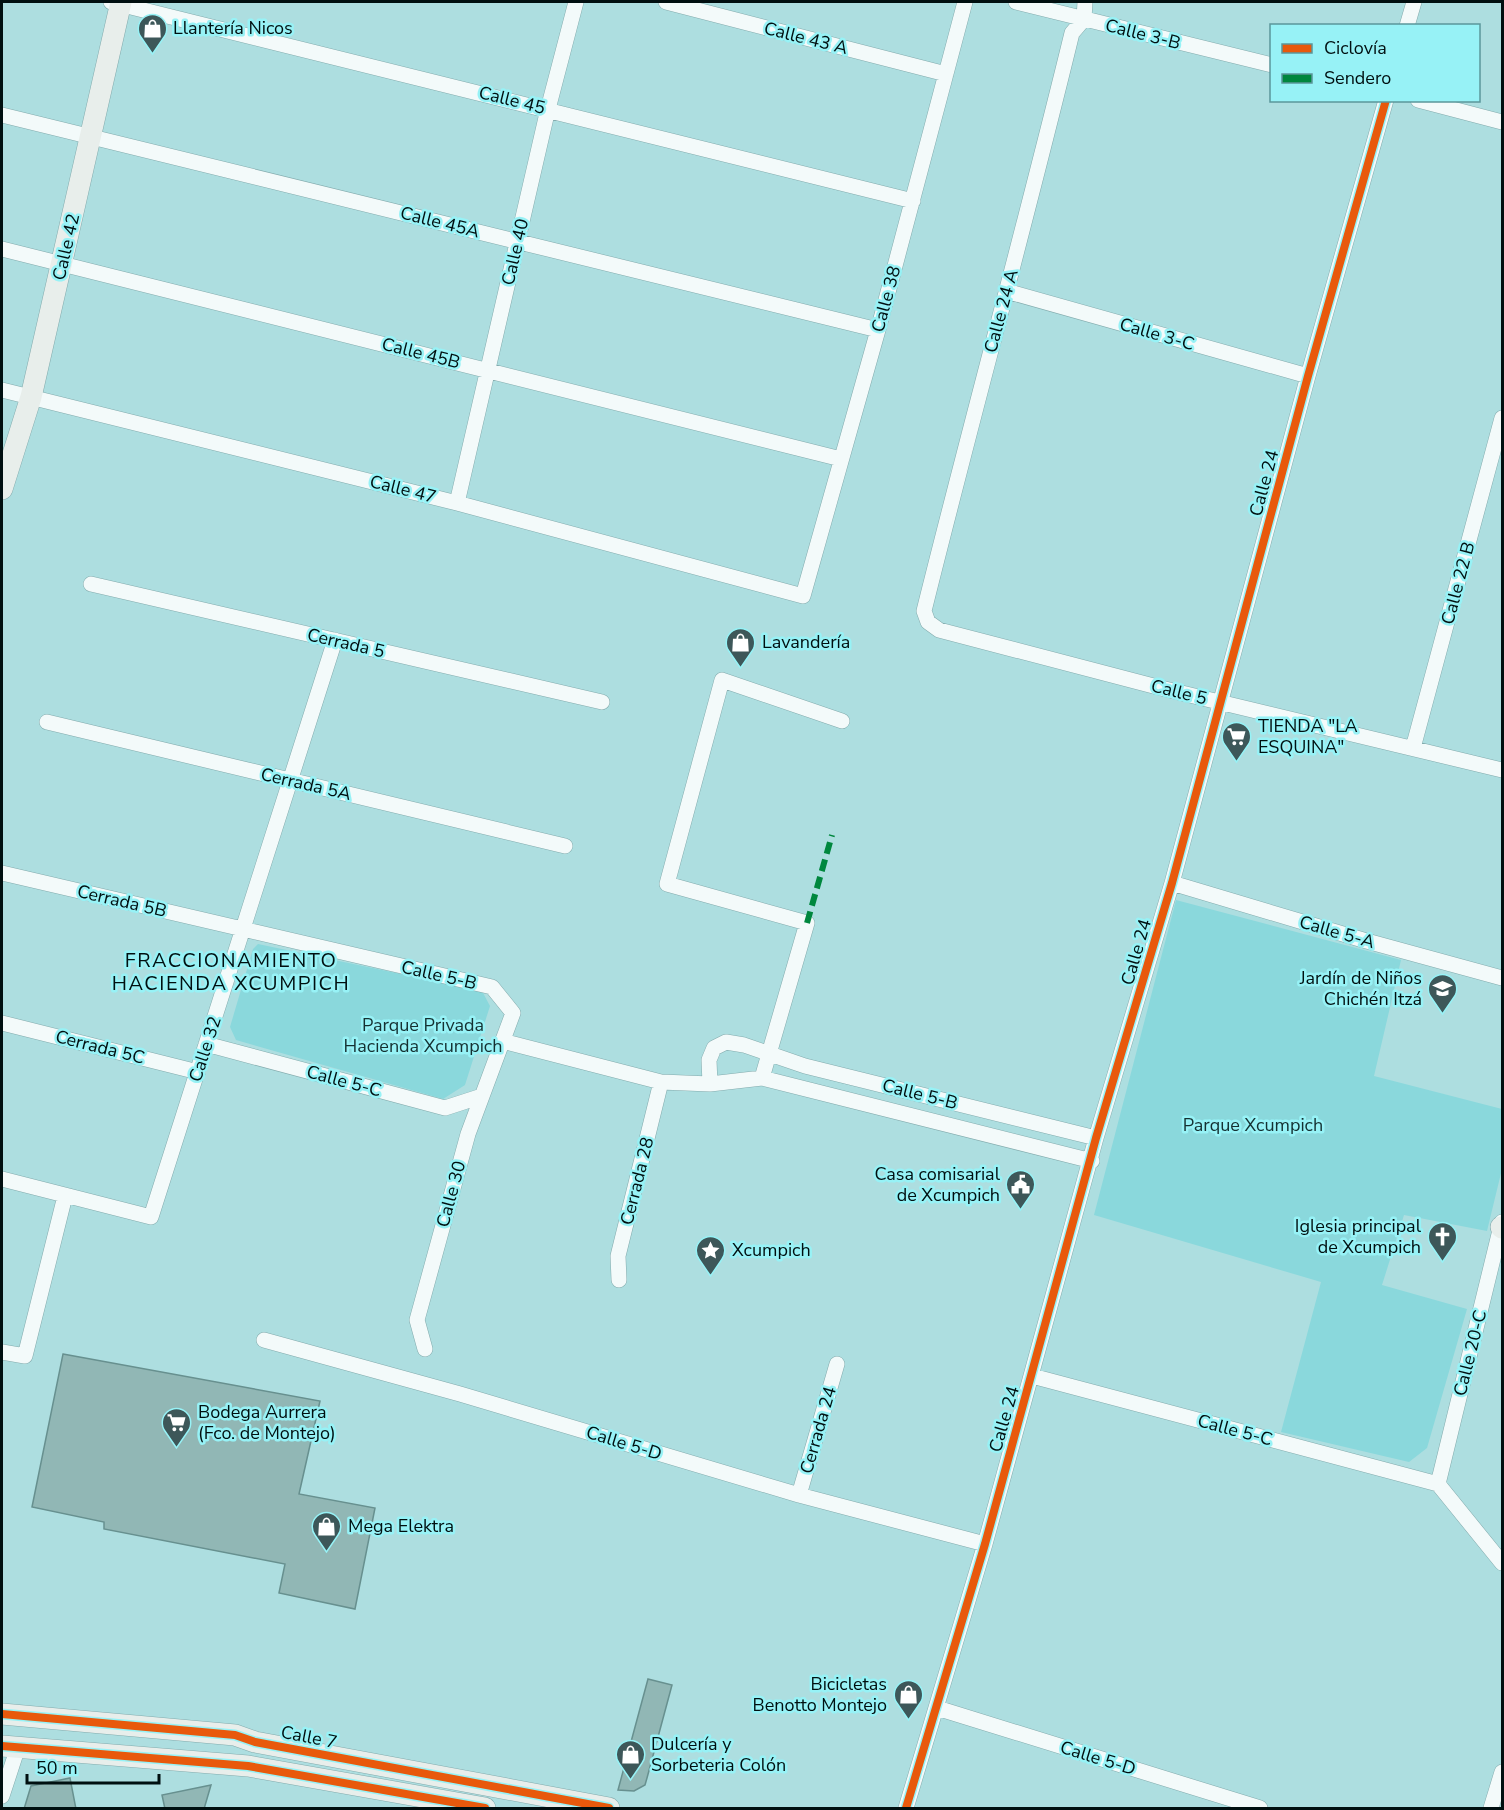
<svg xmlns="http://www.w3.org/2000/svg" width="1504" height="1810" viewBox="0 0 1504 1810" font-family="'Nunito Sans',sans-serif">
  <rect width="100%" height="100%" fill="#addee0"/>
  <path fill="#8ad8dc" d="M 1176,900 L 1401,960 L 1374,1076 L 1502,1109 L 1502,1169 L 1487,1231 L 1404,1215 L 1382,1285 L 1467,1309 L 1427,1448 L 1409,1462 L 1281,1432 L 1321,1282 L 1094,1215 Z
    M 258,944 L 482,991 L 490,1006 L 465,1085 L 443,1099 L 236,1040 L 230,1027 L 253,949 Z"/>
  <path fill="#91b7b5" stroke="#67908f" stroke-width="1.5" d="M 63,1354 L 320,1401 L 299,1494 L 375,1508 L 355,1609 L 279,1593 L 285,1564 L 104,1529 L 104,1522 L 32,1507 Z
    M 648,1679 L 672,1685 L 647,1778 L 645,1785 L 634,1791 L 618,1790 Z
    M 70,1778 L 76,1809 L 24,1809 L 31,1786 Z
    M 211,1785 L 204,1809 L 165,1809 L 162,1795 Z"/>
  <g fill="none" stroke-linecap="round" stroke-linejoin="round">
    <defs>
      <path id="street" d="M 111,2 L 913,201
        M 666,2 L 946,74
        M 1016,2 L 1272,65
        M 1085,2 L 1084,19 L 1072,33 C 1025,226 972,418 924,611 L 928,622 L 939,630 L 1165,689 L 1502,770
        M 1407,26 L 1414,2
        M 1418,100 L 1502,122
        M 2,115 L 878,330
        M 2,249 L 841,459
        M 1006,291 L 1308,376
        M 2,390 L 457,503 L 803,596 L 878,330 L 965,2
        M 457,503 L 548,109 L 576,2
        M 91,584 L 602,702
        M 47,722 L 565,846
        M 1413,748 L 1502,418
        M 2,873 L 492,987 L 513,1013 L 468,1134 L 417,1320 L 425,1349
        M 1172,883 L 1363,940 L 1502,978
        M 2,1023 L 198,1072
        M 502,1041 L 661,1082 L 710,1084 L 762,1078 L 807,923 L 667,884 L 722,680 L 842,721
        M 206,1044 L 445,1108 L 482,1096
        M 762,1078 L 1092,1161
        M 710,1084 L 709,1060 L 714,1048 L 726,1042 L 744,1045 L 805,1066 L 1096,1138
        M 2,1179 L 151,1217 L 335,640
        M 619,1280 L 618,1256 L 661,1082
        M 264,1340 L 460,1394 L 799,1495 L 985,1544
        M 2,1352 L 25,1356 L 65,1196
        M 1032,1376 L 1438,1484
        M 1438,1484 L 1502,1222
        M 1438,1484 L 1502,1563
        M 799,1495 L 837,1364
        M 937,1708 L 1260,1808
        M 2,1796 L 18,1747
        M 906,1808 L 985,1544 L 1096,1138 L 1172,883 L 1308,376 L 1386,100
        M 1491,1808 L 1502,1772"/>
      <path id="secondary" d="M 2,489 L 31,397 L 121,2
        M 1501,1227 L 1502,1228
        M 2,1714 L 235,1735 L 255,1742 L 609,1808
        M 2,1746 L 248,1766 L 485,1808"/>
    </defs>
    <use href="#street" stroke="#83abad" stroke-width="16"/>
    <use href="#secondary" stroke="#83abad" stroke-width="22"/>
    <use href="#street" stroke="#f3fafa" stroke-width="15"/>
    <use href="#secondary" stroke="#e8eeeb" stroke-width="21"/>
    <path stroke="#00873e" stroke-width="6" stroke-dasharray="12 6" stroke-linecap="butt" d="M 807,923 L 832,835"/>
    <defs>
      <path id="cycleway" d="M 2,1714 L 235,1735 L 255,1742 L 609,1808
        M 2,1746 L 248,1766 L 485,1808
        M 906,1808 L 985,1544 L 1096,1138 L 1172,883 L 1308,376 L 1386,100"/>
    </defs>
    <use href="#cycleway" stroke="#97f2f6" stroke-width="11"/>
    <use href="#cycleway" stroke="#e8590c" stroke-width="8"/>
  </g>
  <defs>
    <symbol id="shop-pin" viewBox="-11 -11 22 30"><path d="M0 17L-7.5 6A9.5 9.5 0 1 1 7.5 6Z" fill="#3d5759" stroke="#97f2f6"/><path d="M-5-2.5h2.3a2.7 3.5 0 0 1 5.4 0H5L5.5 6h-11ZM-1.5-2.5h3a1.5 2.3 0 0 0-3 0Z" fill="#fff"/></symbol>
    <symbol id="supermarket-pin" viewBox="-11 -11 22 30"><path d="M0 17L-7.5 6A9.5 9.5 0 1 1 7.5 6Z" fill="#3d5759" stroke="#97f2f6"/><path d="M-6-5.5h2.5l.6 2H6L4.5 2H-2.5L-4.4-4H-6ZM-1.5 3.2a1.3 1.3 0 1 0 .1 0ZM3 3.2a1.3 1.3 0 1 0 .1 0Z" fill="#fff"/></symbol>
    <symbol id="school-pin" viewBox="-11 -11 22 30"><path d="M0 17L-7.5 6A9.5 9.5 0 1 1 7.5 6Z" fill="#3d5759" stroke="#97f2f6"/><path d="M0-5L7-2L0 1L-7-2ZM-4 1L0 2.5L4 1V4Q0 6-4 4Z" fill="#fff"/></symbol>
    <symbol id="civic-pin" viewBox="-11 -11 22 30"><path d="M0 17L-7.5 6A9.5 9.5 0 1 1 7.5 6Z" fill="#3d5759" stroke="#97f2f6"/><path d="M-.6-6.5H3V-4.5H.6V-3L4-1V1h2V6H-6V1h2V-1L-.6-3ZM-1.2 2.5V6h2.4V2.5Z" fill="#fff"/></symbol>
    <symbol id="church-pin" viewBox="-11 -11 22 30"><path d="M0 17L-7.5 6A9.5 9.5 0 1 1 7.5 6Z" fill="#3d5759" stroke="#97f2f6"/><path d="M-1.2-6h2.4v3.5h3.3v2.4h-3.3V6h-2.4V-.1h-3.3v-2.4h3.3Z" fill="#fff"/></symbol>
    <symbol id="sight-pin" viewBox="-11 -11 22 30"><path d="M0 17L-7.5 6A9.5 9.5 0 1 1 7.5 6Z" fill="#3d5759" stroke="#97f2f6"/><path d="M0-6L1.8-2.2L6-1.7L2.9 1.2L3.7 5.4L0 3.3L-3.7 5.4L-2.9 1.2L-6-1.7L-1.8-2.2Z" fill="#fff"/></symbol>
  </defs>
  <g fill-rule="evenodd">
    <use href="#shop-pin" x="136" y="12" width="33" height="45"/>
    <use href="#shop-pin" x="724" y="626" width="33" height="45"/>
    <use href="#supermarket-pin" x="1220" y="720" width="33" height="45"/>
    <use href="#school-pin" x="1426" y="972" width="33" height="45"/>
    <use href="#civic-pin" x="1004" y="1168" width="33" height="45"/>
    <use href="#church-pin" x="1426" y="1220" width="33" height="45"/>
    <use href="#sight-pin" x="694" y="1234" width="33" height="45"/>
    <use href="#supermarket-pin" x="160" y="1406" width="33" height="45"/>
    <use href="#shop-pin" x="310" y="1510" width="33" height="45"/>
    <use href="#shop-pin" x="892" y="1678" width="33" height="45"/>
    <use href="#shop-pin" x="614" y="1738" width="33" height="45"/>
  </g>
  <g text-anchor="middle" stroke-width="5" stroke-linejoin="round" paint-order="stroke">
    <g font-size="18" fill="#000f10" stroke="#97f2f6" text-anchor="start">
      <text x="173" y="34">Llantería Nicos</text>
      <text x="762" y="648">Lavandería</text>
      <text x="1258" y="732">TIENDA "LA<tspan x="1258" dy="21">ESQUINA"</tspan></text>
      <text x="1422" y="984" text-anchor="end">Jardín de Niños<tspan x="1422" dy="21">Chichén Itzá</tspan></text>
      <text x="1000" y="1180" text-anchor="end">Casa comisarial<tspan x="1000" dy="21">de Xcumpich</tspan></text>
      <text x="1421" y="1232" text-anchor="end">Iglesia principal<tspan x="1421" dy="21">de Xcumpich</tspan></text>
      <text x="732" y="1256">Xcumpich</text>
      <text x="198" y="1418">Bodega Aurrera<tspan x="198" dy="21">(Fco. de Montejo)</tspan></text>
      <text x="348" y="1532">Mega Elektra</text>
      <text x="887" y="1690" text-anchor="end">Bicicletas<tspan x="887" dy="21">Benotto Montejo</tspan></text>
      <text x="651" y="1750">Dulcería y<tspan x="651" dy="21">Sorbeteria Colón</tspan></text>
    </g>
    <g font-size="18" fill="#000f10" stroke="#97f2f6">
      <text transform="translate(1143 34) rotate(14)" y="6">Calle 3-B</text>
      <text transform="translate(806 38) rotate(14)" y="6">Calle 43 A</text>
      <text transform="translate(512 100) rotate(14)" y="6">Calle 45</text>
      <text transform="translate(440 222) rotate(14)" y="6">Calle 45A</text>
      <text transform="translate(66 247) rotate(-77)" y="6">Calle 42</text>
      <text transform="translate(515 252) rotate(-77)" y="6">Calle 40</text>
      <text transform="translate(886 299) rotate(-75)" y="6">Calle 38</text>
      <text transform="translate(1001 311) rotate(-75)" y="6">Calle 24 A</text>
      <text transform="translate(1157 334) rotate(16)" y="6">Calle 3-C</text>
      <text transform="translate(421 353) rotate(14)" y="6">Calle 45B</text>
      <text transform="translate(1264 483) rotate(-75)" y="6">Calle 24</text>
      <text transform="translate(403 489) rotate(14)" y="6">Calle 47</text>
      <text transform="translate(1458 583) rotate(-75)" y="6">Calle 22 B</text>
      <text transform="translate(346 643) rotate(13)" y="6">Cerrada 5</text>
      <text transform="translate(1179 692) rotate(14)" y="6">Calle 5</text>
      <text transform="translate(306 784) rotate(13)" y="6">Cerrada 5A</text>
      <text transform="translate(122 901) rotate(13)" y="6">Cerrada 5B</text>
      <text transform="translate(1337 932) rotate(16)" y="6">Calle 5-A</text>
      <text transform="translate(1136 952) rotate(-74)" y="6">Calle 24</text>
      <text transform="translate(439 975) rotate(13)" y="6">Calle 5-B</text>
      <text transform="translate(100 1047) rotate(14)" y="6">Cerrada 5C</text>
      <text transform="translate(205 1049) rotate(-72)" y="6">Calle 32</text>
      <text transform="translate(344 1081) rotate(15)" y="6">Calle 5-C</text>
      <text transform="translate(920 1094) rotate(14)" y="6">Calle 5-B</text>
      <text transform="translate(637 1181) rotate(-76)" y="6">Cerrada 28</text>
      <text transform="translate(451 1194) rotate(-75)" y="6">Calle 30</text>
      <text transform="translate(1470 1353) rotate(-76)" y="6">Calle 20-C</text>
      <text transform="translate(1004 1419) rotate(-74)" y="6">Calle 24</text>
      <text transform="translate(818 1430) rotate(-74)" y="6">Cerrada 24</text>
      <text transform="translate(1235 1430) rotate(15)" y="6">Calle 5-C</text>
      <text transform="translate(624 1443) rotate(17)" y="6">Calle 5-D</text>
      <text transform="translate(309 1737) rotate(11)" y="6">Calle 7</text>
      <text transform="translate(1098 1758) rotate(17)" y="6">Calle 5-D</text>
    </g>
    <g font-size="18" fill="#153031" stroke="#97f2f6">
      <text x="423" y="1031">Parque Privada<tspan x="423" dy="21">Hacienda Xcumpich</tspan></text>
      <text x="1253" y="1131">Parque Xcumpich</text>
    </g>
    <g font-size="20" letter-spacing="1.5" fill="#000f10" stroke="#97f2f6">
      <text x="231" y="967">FRACCIONAMIENTO<tspan x="231" dy="23">HACIENDA XCUMPICH</tspan></text>
    </g>
  </g>
  <rect width="1504" height="1810" fill="none" stroke="#000f10" stroke-width="6"/>
  <rect x="1270" y="24" width="210" height="78" fill="#97f2f6" stroke="#5b979a" stroke-width="1.5"/>
  <rect x="1282" y="44" width="30" height="9" fill="#e8590c" stroke="#5b979a" stroke-width="1.5"/>
  <text x="1324" y="54" font-size="18" fill="#000f10">Ciclovía</text>
  <rect x="1282" y="74" width="30" height="9" fill="#00873e" stroke="#5b979a" stroke-width="1.5"/>
  <text x="1324" y="84" font-size="18" fill="#000f10">Sendero</text>
  <path d="M27 1774v9h132v-9" fill="none" stroke="#000f10" stroke-width="3"/>
  <text x="36" y="1774" font-size="18" fill="#000f10" stroke="#97f2f6" stroke-width="4.5" paint-order="stroke">50 m</text>
</svg>
